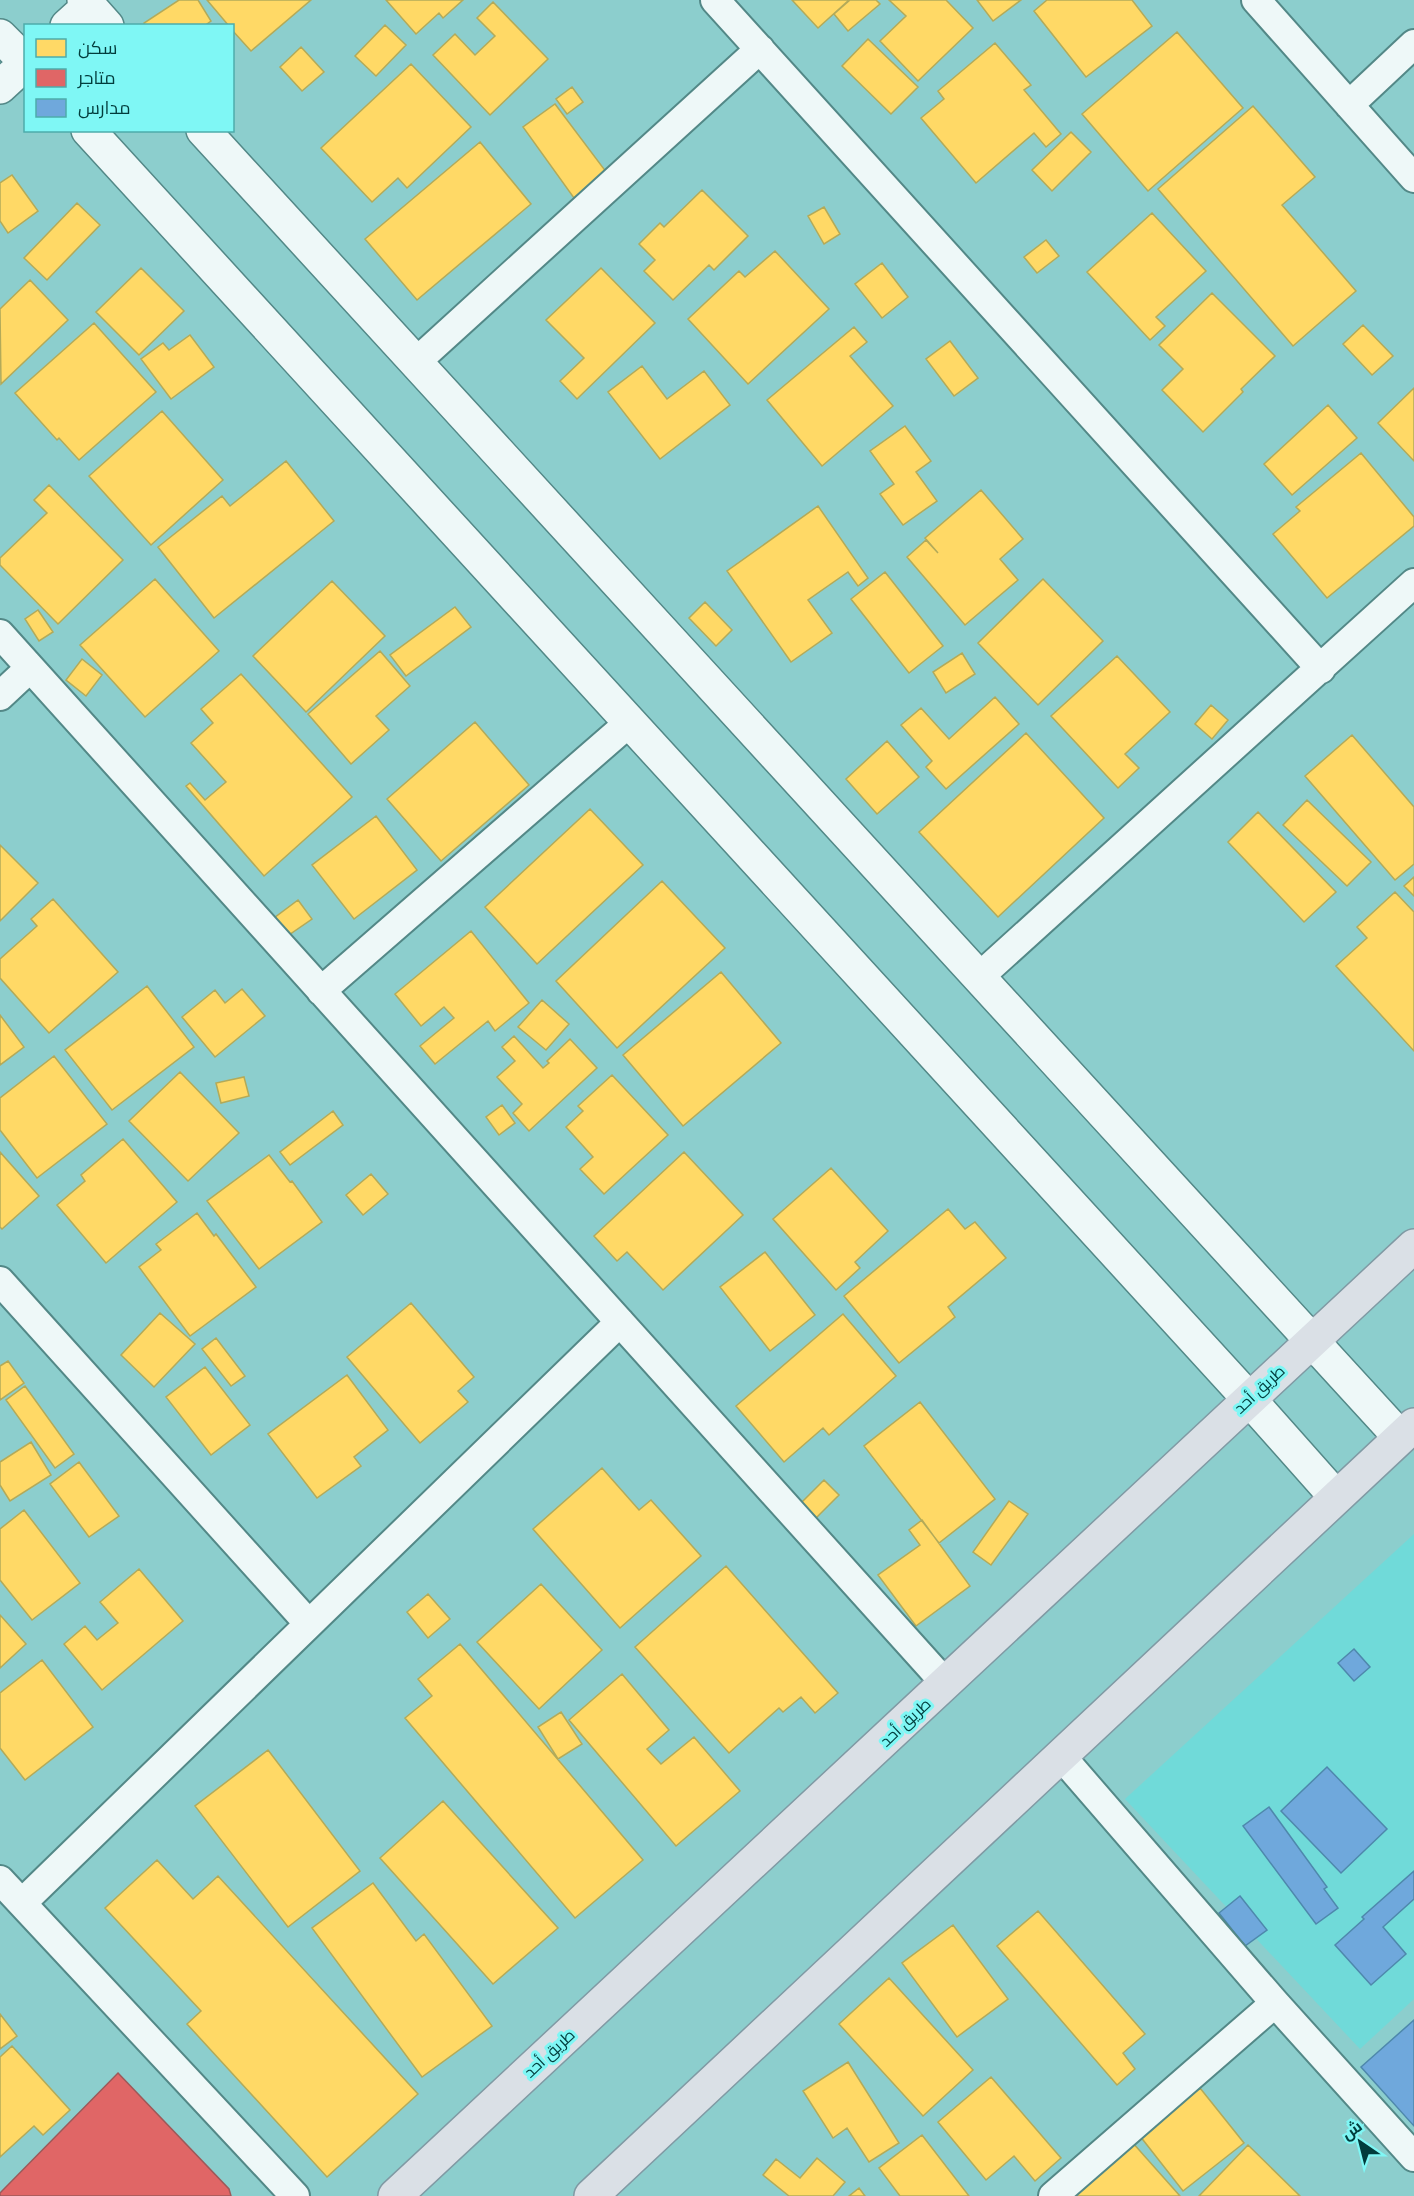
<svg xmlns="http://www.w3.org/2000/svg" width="1414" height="2196" viewBox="0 0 1414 2196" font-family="'Noto Sans',Cairo,sans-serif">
  <rect width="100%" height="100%" fill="#8ccecd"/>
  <path fill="#70dad9" d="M 1414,1534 L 1414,1999 L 1360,2049 L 1125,1799 Z"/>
  <path fill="#ffd966" stroke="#b3aa59" stroke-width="1.5" d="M 179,0 L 198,0 L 211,21 L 204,26 L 145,26 L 144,23 Z
    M 207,0 L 311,0 L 251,51 L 232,30 L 232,26 L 229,26 Z
    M 386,0 L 463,0 L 443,18 L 439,13 L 416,34 Z
    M 792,0 L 849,0 L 818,28 Z
    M 850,0 L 876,0 L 880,4 L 848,31 L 834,14 Z
    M 889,0 L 946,0 L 973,28 L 918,81 L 880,41 L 906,16 Z
    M 977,0 L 1021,0 L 993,21 Z
    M 1047,0 L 1132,0 L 1152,26 L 1086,77 L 1034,11 Z
    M 493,2 L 548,59 L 490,115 L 433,55 L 455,34 L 475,55 L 495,36 L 477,18 Z
    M 385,25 L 406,45 L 376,76 L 355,56 Z
    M 1177,32 L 1243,108 L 1148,191 L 1082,114 Z
    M 868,39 L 918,87 L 891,114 L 842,66 Z
    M 995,43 L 1031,85 L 1024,90 L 1061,134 L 1046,147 L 1034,133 L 976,183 L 921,118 L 944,99 L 938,91 Z
    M 301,47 L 324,72 L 302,91 L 280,67 Z
    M 411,64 L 471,127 L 407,188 L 398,178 L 372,202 L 321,148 Z
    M 572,87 L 583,102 L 567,114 L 556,99 Z
    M 555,104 L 607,173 L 574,198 L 523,127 Z
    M 1253,106 L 1315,177 L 1282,205 L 1356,291 L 1293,346 L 1158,189 Z
    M 1071,132 L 1091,152 L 1052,191 L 1032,170 Z
    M 480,142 L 531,204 L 417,300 L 365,239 Z
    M 12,175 L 38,211 L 8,233 L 0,221 L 0,183 Z
    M 702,190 L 748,236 L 714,270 L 709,265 L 673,300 L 644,271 L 655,260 L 639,244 L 660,223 L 664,227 Z
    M 77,203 L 100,225 L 47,280 L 24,258 Z
    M 824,207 L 840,234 L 824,244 L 808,216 Z
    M 1152,213 L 1206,271 L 1156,317 L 1165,326 L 1150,340 L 1087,272 Z
    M 1046,240 L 1059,256 L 1037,273 L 1024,257 Z
    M 775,251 L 829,309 L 748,384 L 688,319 L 739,271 L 745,277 Z
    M 882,263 L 908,297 L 882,318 L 855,284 Z
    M 141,268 L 184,311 L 139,355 L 96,312 Z
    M 601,268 L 655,323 L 577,399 L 560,381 L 584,358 L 546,320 Z
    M 30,280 L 68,320 L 1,384 L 0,309 Z
    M 1212,293 L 1275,356 L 1241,389 L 1243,392 L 1203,432 L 1162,390 L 1183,369 L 1159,345 Z
    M 94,323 L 156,392 L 79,460 L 59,438 L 57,440 L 15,393 Z
    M 1363,325 L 1393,356 L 1372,375 L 1343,344 Z
    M 854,327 L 867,342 L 850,356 L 893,406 L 822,466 L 767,400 Z
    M 190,335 L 214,367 L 171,399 L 141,359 L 163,343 L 169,350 Z
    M 950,341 L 978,378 L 954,396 L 926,359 Z
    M 642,366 L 667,399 L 704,371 L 730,405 L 660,459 L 608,392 Z
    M 1414,388 L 1414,461 L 1378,423 Z
    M 1328,405 L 1357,438 L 1292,495 L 1264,464 Z
    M 162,411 L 223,480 L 151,545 L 89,476 Z
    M 905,426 L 931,461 L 916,472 L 937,501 L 903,525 L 880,494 L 894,484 L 870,451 Z
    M 1361,453 L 1414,517 L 1414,526 L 1327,598 L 1273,534 L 1300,511 L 1296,507 Z
    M 286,461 L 334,521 L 214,618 L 158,547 L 222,496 L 230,506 Z
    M 49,485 L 123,560 L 58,624 L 0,565 L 0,558 L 47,513 L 34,500 Z
    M 981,490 L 1023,539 L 1000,559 L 1018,580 L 965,625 L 907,557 L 926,540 L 938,553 L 925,538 Z
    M 818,506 L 868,578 L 858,586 L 848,572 L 808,600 L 832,633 L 791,662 L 727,571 Z
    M 885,572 L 943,646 L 909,673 L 851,599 Z
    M 155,579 L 219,651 L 145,717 L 80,645 Z
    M 1043,579 L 1103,641 L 1038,705 L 978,643 Z
    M 332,581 L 385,636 L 306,712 L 253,656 Z
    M 705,602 L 732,630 L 716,646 L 689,618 Z
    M 455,607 L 471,627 L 406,676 L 390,655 Z
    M 38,610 L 53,632 L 39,641 L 25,619 Z
    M 380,651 L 410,686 L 376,716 L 389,730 L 351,764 L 308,714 Z
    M 962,653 L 975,674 L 946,693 L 933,672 Z
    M 1117,656 L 1170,712 L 1125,754 L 1139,768 L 1118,788 L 1051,716 Z
    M 82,659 L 102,675 L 86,696 L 66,680 Z
    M 241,674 L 352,797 L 264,876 L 186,786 L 190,783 L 205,800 L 226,782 L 191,743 L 213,723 L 201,709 Z
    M 995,697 L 1019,724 L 946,789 L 926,767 L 932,761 L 901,725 L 921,708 L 949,739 Z
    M 1211,705 L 1228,720 L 1212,739 L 1195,724 Z
    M 475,722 L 529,785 L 441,861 L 387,799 Z
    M 1026,733 L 1104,818 L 998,917 L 919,832 Z
    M 1352,735 L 1414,807 L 1414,864 L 1395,880 L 1305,776 Z
    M 887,741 L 919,777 L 877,814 L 846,779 Z
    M 1307,800 L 1371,862 L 1347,886 L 1283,825 Z
    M 590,809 L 643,865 L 537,964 L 485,907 Z
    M 1258,812 L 1336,892 L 1304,922 L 1228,842 Z
    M 376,816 L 417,870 L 354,919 L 312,865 Z
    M 0,845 L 38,883 L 0,921 Z
    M 1414,877 L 1414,896 L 1404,886 Z
    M 662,881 L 725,948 L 617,1048 L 556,981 Z
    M 1395,892 L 1414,912 L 1414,1051 L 1336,966 L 1367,938 L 1357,927 Z
    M 53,899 L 118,972 L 49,1033 L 0,978 L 0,959 L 37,926 L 31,919 Z
    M 298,900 L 312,919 L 283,939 L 270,921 Z
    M 471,931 L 529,1003 L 495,1031 L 488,1021 L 435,1064 L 420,1046 L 454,1018 L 444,1007 L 421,1026 L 395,994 Z
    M 721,972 L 781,1043 L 683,1126 L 623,1055 Z
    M 147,986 L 194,1047 L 112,1110 L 65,1050 Z
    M 242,989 L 265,1016 L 215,1057 L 182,1017 L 215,990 L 225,1003 Z
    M 542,1000 L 569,1024 L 546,1050 L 518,1027 Z
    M 0,1015 L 24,1047 L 0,1065 Z
    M 514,1036 L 543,1068 L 549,1063 L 547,1061 L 570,1039 L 597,1068 L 529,1131 L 513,1113 L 522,1104 L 497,1077 L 515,1061 L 502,1047 Z
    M 54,1056 L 107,1124 L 37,1178 L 0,1130 L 0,1098 Z
    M 180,1072 L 239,1133 L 188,1181 L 129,1121 Z
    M 612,1075 L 668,1135 L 604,1194 L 580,1169 L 593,1157 L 566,1127 L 583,1111 L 578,1106 Z
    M 244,1077 L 249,1096 L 221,1103 L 216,1083 Z
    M 502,1105 L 515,1123 L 499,1135 L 486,1117 Z
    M 333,1111 L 343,1125 L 290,1165 L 280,1152 Z
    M 123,1139 L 177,1202 L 106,1263 L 57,1205 L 85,1181 L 81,1175 Z
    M 0,1152 L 39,1196 L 2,1229 L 0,1227 Z
    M 684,1152 L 743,1215 L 663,1290 L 627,1252 L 617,1261 L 594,1236 Z
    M 269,1155 L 290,1182 L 292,1181 L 322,1222 L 259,1269 L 207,1201 Z
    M 831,1168 L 888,1231 L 855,1262 L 860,1268 L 836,1290 L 773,1219 Z
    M 371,1174 L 388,1194 L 363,1215 L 346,1195 Z
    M 948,1209 L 965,1229 L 975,1222 L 1006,1258 L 948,1307 L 955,1317 L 899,1363 L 844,1296 Z
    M 197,1213 L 214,1236 L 216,1234 L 256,1287 L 190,1336 L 139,1267 L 161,1250 L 156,1244 Z
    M 765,1252 L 815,1315 L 770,1351 L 720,1287 Z
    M 411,1303 L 474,1377 L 458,1391 L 468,1402 L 420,1443 L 347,1357 Z
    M 160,1313 L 195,1344 L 154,1387 L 121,1355 Z
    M 843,1314 L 896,1376 L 829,1435 L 823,1428 L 784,1462 L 736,1406 Z
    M 216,1338 L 245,1376 L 231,1386 L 202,1349 Z
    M 8,1361 L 24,1383 L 0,1400 L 0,1366 Z
    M 205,1367 L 250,1425 L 211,1455 L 166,1397 Z
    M 347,1375 L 388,1430 L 354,1457 L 361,1466 L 317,1498 L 268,1434 Z
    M 25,1386 L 74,1454 L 55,1468 L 6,1400 Z
    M 920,1402 L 995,1499 L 939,1543 L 864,1446 Z
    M 31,1442 L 51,1475 L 10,1501 L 0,1485 L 0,1462 Z
    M 79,1462 L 119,1516 L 89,1537 L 50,1484 Z
    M 602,1468 L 639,1510 L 651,1500 L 701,1556 L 620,1628 L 533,1529 Z
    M 824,1480 L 839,1495 L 815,1519 L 800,1504 Z
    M 1009,1501 L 1028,1514 L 991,1565 L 973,1552 Z
    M 24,1510 L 80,1583 L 32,1620 L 0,1580 L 0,1529 Z
    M 922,1520 L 970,1586 L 916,1626 L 878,1575 L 920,1545 L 909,1530 Z
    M 726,1566 L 838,1693 L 815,1713 L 801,1697 L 783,1712 L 779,1708 L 729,1753 L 635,1647 Z
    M 139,1569 L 183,1621 L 102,1690 L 64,1644 L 85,1626 L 97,1640 L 118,1623 L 100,1602 Z
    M 541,1584 L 602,1650 L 539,1709 L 477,1642 Z
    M 428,1594 L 450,1619 L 428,1638 L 407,1612 Z
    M 0,1615 L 26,1644 L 0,1668 Z
    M 460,1644 L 643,1860 L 575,1918 L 405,1718 L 432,1696 L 418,1679 Z
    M 42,1660 L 93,1727 L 25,1780 L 0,1748 L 0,1693 Z
    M 622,1674 L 669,1730 L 647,1749 L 661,1764 L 694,1737 L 740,1791 L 676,1846 L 569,1720 Z
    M 561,1712 L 582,1744 L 558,1759 L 538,1727 Z
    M 268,1750 L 360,1871 L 288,1927 L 195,1806 Z
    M 443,1801 L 558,1928 L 493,1984 L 380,1858 Z
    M 157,1860 L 193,1899 L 218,1876 L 418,2094 L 327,2177 L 187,2024 L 201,2011 L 105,1908 Z
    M 373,1883 L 416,1941 L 424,1934 L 492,2026 L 422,2077 L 312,1928 Z
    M 1038,1911 L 1145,2034 L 1123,2053 L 1135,2069 L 1117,2085 L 997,1946 Z
    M 953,1925 L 1008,1999 L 957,2037 L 902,1963 Z
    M 889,1978 L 973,2070 L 923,2116 L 839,2024 Z
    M 0,2014 L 17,2036 L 0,2049 Z
    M 12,2046 L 70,2110 L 43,2135 L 34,2126 L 0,2157 L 0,2057 Z
    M 848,2062 L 899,2143 L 869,2162 L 847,2128 L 833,2138 L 803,2091 Z
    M 991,2077 L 1061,2158 L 1035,2181 L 1014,2156 L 986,2180 L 938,2122 Z
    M 1200,2088 L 1244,2143 L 1183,2191 L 1140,2136 Z
    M 922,2135 L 969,2196 L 900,2196 L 879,2168 Z
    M 1132,2142 L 1180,2196 L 1070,2196 Z
    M 1248,2145 L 1300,2196 L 1199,2196 Z
    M 817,2158 L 845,2182 L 833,2196 L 789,2196 L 763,2175 L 776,2159 L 800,2178 Z
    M 859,2188 L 865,2196 L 849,2196 Z"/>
  <path fill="#e06666" stroke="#9d5959" stroke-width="1.5" d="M 118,2073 L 229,2189 L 231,2196 L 0,2196 L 0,2193 Z"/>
  <path fill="#6fa8dc" stroke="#4e88ac" stroke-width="1.5" d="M 1354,1649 L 1370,1667 L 1354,1681 L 1338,1663 Z
    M 1327,1767 L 1387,1829 L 1341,1873 L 1281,1811 Z
    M 1269,1807 L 1327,1887 L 1324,1889 L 1338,1908 L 1316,1924 L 1243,1826 Z
    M 1414,1871 L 1414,1899 L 1383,1927 L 1406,1954 L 1371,1985 L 1335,1945 L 1364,1919 L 1362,1917 Z
    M 1240,1896 L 1267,1930 L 1245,1946 L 1219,1913 Z
    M 1414,2020 L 1414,2126 L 1361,2067 Z"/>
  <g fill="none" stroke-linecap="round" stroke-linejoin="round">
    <defs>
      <path id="minor" d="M 715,0 L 1321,669
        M 1256,0 L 1414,178
        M 1349,105 L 1414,44
        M 415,363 L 760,49
        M 0,634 L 946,1684
        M 0,696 L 30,668
        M 978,978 L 1414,583
        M 321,991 L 630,722
        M 0,1281 L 309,1624
        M 1061,1756 L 1275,2003 L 1414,2157
        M 0,1880 L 295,2196
        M 22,1903 L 620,1322
        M 1053,2196 L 1275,2003"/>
      <path id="tertiary" d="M 84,0 L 107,26
        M 67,26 L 89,6
        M 0,36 L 26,62
        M 0,87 L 26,63
        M 88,130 L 1249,1399 L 1336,1497
        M 203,130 L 1400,1437"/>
      <path id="primary" d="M 395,2196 L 1414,1246
        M 591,2196 L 1414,1425"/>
    </defs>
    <use href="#minor" stroke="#538887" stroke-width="32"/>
    <use href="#tertiary" stroke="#538887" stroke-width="36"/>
    <use href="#primary" stroke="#809aa4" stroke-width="36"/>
    <use href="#minor" stroke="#eef8f8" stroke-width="28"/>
    <use href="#tertiary" stroke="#eef8f8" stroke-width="33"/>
    <use href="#primary" stroke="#dae0e6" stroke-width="33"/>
  </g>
  <g text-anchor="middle" stroke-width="6" stroke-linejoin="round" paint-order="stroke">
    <g font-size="16" fill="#023c3c" stroke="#7ff7f5">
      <text transform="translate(1259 1389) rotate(-43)" y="6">طريق أحد</text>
      <text transform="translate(905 1722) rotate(-43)" y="6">طريق أحد</text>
      <text transform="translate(549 2053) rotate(-43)" y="6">طريق أحد</text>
    </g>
  </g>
  <rect x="24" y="24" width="210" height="108" fill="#7ff7f5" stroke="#4dacab" stroke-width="1.5"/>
  <rect x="36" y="39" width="30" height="18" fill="#ffd966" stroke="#4dacab" stroke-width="1.5"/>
  <text x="78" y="54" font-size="18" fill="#023c3c">سكن</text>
  <rect x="36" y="69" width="30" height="18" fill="#e06666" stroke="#4dacab" stroke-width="1.5"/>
  <text x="78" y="84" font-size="18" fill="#023c3c">متاجر</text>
  <rect x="36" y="99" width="30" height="18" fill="#6fa8dc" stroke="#4dacab" stroke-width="1.5"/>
  <text x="78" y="114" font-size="18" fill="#023c3c">مدارس</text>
  <g transform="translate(1360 2142) rotate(325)" stroke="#7ff7f5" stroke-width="4.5" paint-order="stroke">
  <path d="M0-4.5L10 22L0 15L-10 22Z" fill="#023c3c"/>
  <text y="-9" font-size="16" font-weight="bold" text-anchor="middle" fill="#023c3c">ش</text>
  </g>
</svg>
